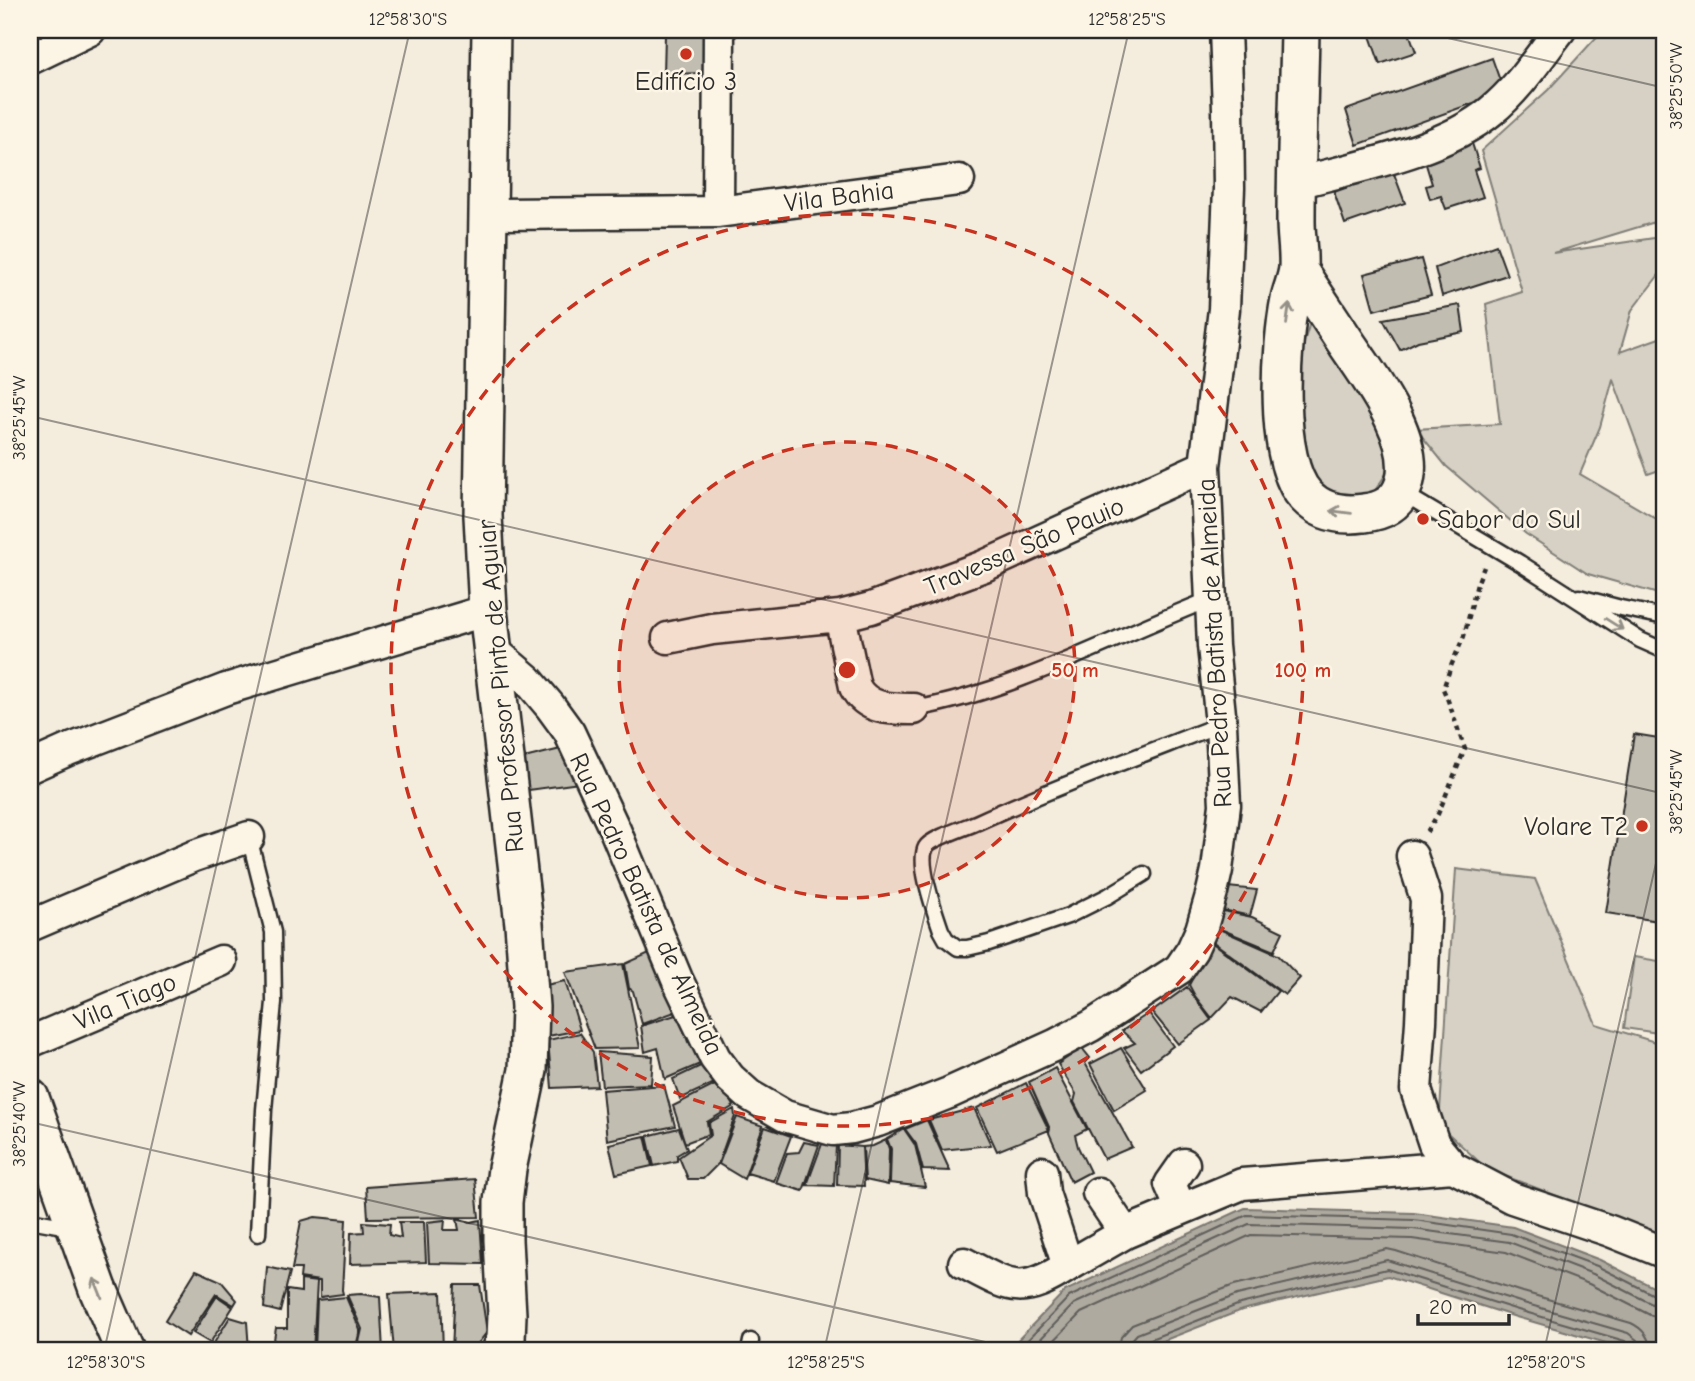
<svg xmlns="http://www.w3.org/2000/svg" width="1695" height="1381" viewBox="0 0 1695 1381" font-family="'Comic Neue',sans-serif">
  <rect width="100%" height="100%" fill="#f4edde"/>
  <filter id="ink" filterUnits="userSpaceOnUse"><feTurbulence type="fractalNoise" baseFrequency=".0143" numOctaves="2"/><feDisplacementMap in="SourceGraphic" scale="14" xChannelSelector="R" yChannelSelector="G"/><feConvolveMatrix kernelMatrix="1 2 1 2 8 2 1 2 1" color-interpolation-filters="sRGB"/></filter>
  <g filter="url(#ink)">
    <path fill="#d6d1c4" stroke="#807e78" stroke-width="2" d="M 1603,30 L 1665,30 L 1665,219 L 1553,253 L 1654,238 L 1665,232 L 1665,267 L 1632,310 L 1620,352 L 1665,336 L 1665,468 L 1648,474 L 1613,379 L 1600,427 L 1580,474 L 1665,524 L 1665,596 L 1588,574 L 1526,534 L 1446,466 L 1416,429 L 1500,424 L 1486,304 L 1522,292 L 1481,151 L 1548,90 Z
      M 1313,313 L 1387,433 L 1388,471 L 1374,492 L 1346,496 L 1319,496 L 1298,468 L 1299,358 Z
      M 1456,869 L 1535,879 L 1596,1024 L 1665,1045 L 1665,1258 L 1583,1206 L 1487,1169 L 1439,1125 Z
      M 1634,957 L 1665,962 L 1665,1034 L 1624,1028 Z"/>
    <path fill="#afaaa0" stroke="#7a7771" stroke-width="2" d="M 1245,1208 L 1414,1213 L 1513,1227 L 1600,1260 L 1665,1293 L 1665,1351 L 1634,1351 L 1516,1317 L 1388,1276 L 1242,1310 L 1137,1351 L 1007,1351 L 1065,1291 Z"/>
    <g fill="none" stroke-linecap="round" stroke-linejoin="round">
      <path stroke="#605e5a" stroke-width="2" d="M 1017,1351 L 1069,1297 L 1247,1215 L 1414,1220 L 1511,1234 L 1597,1266 L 1660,1298 L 1665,1299
        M 1029,1351 L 1074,1304 L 1249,1224 L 1413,1229 L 1509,1242 L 1593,1274 L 1656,1306 L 1665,1307
        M 1044,1351 L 1081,1313 L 1251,1235 L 1412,1239 L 1506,1252 L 1589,1284 L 1652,1316 L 1665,1318
        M 1118,1351 L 1121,1337 L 1132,1325 L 1234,1285 L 1387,1249 L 1396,1251 L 1523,1292 L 1631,1323 C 1644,1329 1650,1338 1650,1351
        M 1129,1351 L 1130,1342 L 1137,1334 L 1237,1295 L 1387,1260 L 1520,1302 L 1628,1333 L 1637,1340 L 1640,1351
        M 1138,1351 L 1138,1346 L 1143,1342 L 1240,1304 L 1387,1269 L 1518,1310 L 1625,1341 L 1630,1345 L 1631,1351"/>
    </g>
    <path fill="#c2bdb1" stroke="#2b2b2b" stroke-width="2" d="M 520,30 L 625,30 L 624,36 L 519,32 Z
      M 1368,30 L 1408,30 L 1416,52 L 1380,64 Z
      M 665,34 L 709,34 L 708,73 L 664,74 Z
      M 1492,58 L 1504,92 L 1357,145 L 1346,110 Z
      M 1469,134 L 1480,168 L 1474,170 L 1483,197 L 1446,209 L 1441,196 L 1430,199 L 1426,186 L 1432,184 L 1425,161 Z
      M 1393,171 L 1405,203 L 1345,224 L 1334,192 Z
      M 1496,245 L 1507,275 L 1442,296 L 1435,268 Z
      M 1421,259 L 1431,295 L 1374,310 L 1364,274 Z
      M 1460,305 L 1464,332 L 1418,341 L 1400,350 L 1383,319 Z
      M 1634,734 L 1665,739 L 1665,922 L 1606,913 Z
      M 573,746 L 587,782 L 528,790 L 524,758 Z
      M 1228,887 L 1257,890 L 1250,916 L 1223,910 Z
      M 1223,911 L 1252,917 L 1283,932 L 1274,951 L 1218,928 Z
      M 1217,928 L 1278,955 L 1300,978 L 1285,995 L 1212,941 Z
      M 1211,942 L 1278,991 L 1261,1012 L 1232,997 L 1212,1018 L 1195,996 L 1189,985 Z
      M 658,949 L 683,1009 L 642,1024 L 633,991 L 629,988 L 625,964 Z
      M 623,964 L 640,1048 L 595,1049 L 565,972 Z
      M 565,981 L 580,1030 L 548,1036 L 541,986 Z
      M 1187,987 L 1211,1020 L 1178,1044 L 1152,1012 Z
      M 685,1012 L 691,1027 L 684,1031 L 688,1042 L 698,1039 L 707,1061 L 665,1079 L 658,1048 L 645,1052 L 641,1026 Z
      M 1149,1013 L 1173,1046 L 1141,1070 L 1124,1048 L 1135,1043 L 1122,1031 Z
      M 580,1033 L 593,1052 L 597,1086 L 552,1088 L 548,1040 Z
      M 1082,1048 L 1090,1058 L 1085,1063 L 1132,1147 L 1104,1159 L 1074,1102 L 1076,1094 L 1058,1064 Z
      M 1121,1048 L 1147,1090 L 1114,1110 L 1090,1064 Z
      M 598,1052 L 653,1056 L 651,1084 L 602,1086 Z
      M 709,1062 L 719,1081 L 680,1099 L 673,1079 Z
      M 1055,1068 L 1087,1129 L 1075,1135 L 1078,1147 L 1090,1172 L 1071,1182 L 1049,1133 L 1050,1129 L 1029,1082 Z
      M 721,1082 L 734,1106 L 707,1122 L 709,1134 L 685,1143 L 673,1106 Z
      M 1026,1083 L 1049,1130 L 997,1151 L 977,1108 Z
      M 664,1085 L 675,1126 L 607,1140 L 602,1090 Z
      M 974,1108 L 991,1145 L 942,1150 L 929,1120 Z
      M 734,1109 L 735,1116 L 718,1164 L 703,1179 L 688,1179 L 679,1157 L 711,1135 L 709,1123 Z
      M 737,1117 L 763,1126 L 744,1179 L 719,1164 Z
      M 927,1120 L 950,1171 L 923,1170 L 916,1144 L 905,1129 Z
      M 765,1127 L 791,1136 L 774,1181 L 747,1173 Z
      M 679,1128 L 687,1149 L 677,1155 L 677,1161 L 654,1166 L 647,1136 Z
      M 904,1129 L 915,1145 L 925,1187 L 890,1183 L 891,1149 L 887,1139 Z
      M 645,1136 L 652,1166 L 616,1174 L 609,1144 Z
      M 886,1140 L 889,1149 L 888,1185 L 865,1180 L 863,1147 L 873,1146 Z
      M 804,1142 L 819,1145 L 803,1191 L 776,1183 L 787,1153 L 799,1152 Z
      M 822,1144 L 836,1145 L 834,1186 L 807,1185 Z
      M 838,1145 L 862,1147 L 864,1186 L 837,1185 Z
      M 475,1179 L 479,1217 L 368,1218 L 366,1187 Z
      M 315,1217 L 346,1220 L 342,1290 L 343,1294 L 320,1297 L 320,1281 L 300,1278 L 301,1269 L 292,1269 L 301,1221 Z
      M 457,1219 L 471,1222 L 480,1220 L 483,1264 L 429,1263 L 427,1222 L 445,1220 L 444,1230 L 459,1230 Z
      M 363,1222 L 390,1224 L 389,1235 L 401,1238 L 399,1222 L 424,1222 L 426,1262 L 350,1264 L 351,1233 L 364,1232 Z
      M 267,1267 L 290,1272 L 280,1312 L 264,1308 Z
      M 196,1270 L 221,1281 L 237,1300 L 234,1305 L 216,1294 L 188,1336 L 165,1321 Z
      M 301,1280 L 317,1282 L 313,1351 L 272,1351 L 276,1328 L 287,1328 L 287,1290 L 301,1292 Z
      M 455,1285 L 480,1285 L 487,1332 L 472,1351 L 452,1351 Z
      M 441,1292 L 443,1351 L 394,1351 L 389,1294 Z
      M 361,1294 L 380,1297 L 383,1351 L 357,1351 L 362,1329 L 347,1295 Z
      M 217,1296 L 233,1307 L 210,1343 L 193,1333 Z
      M 346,1297 L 360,1330 L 355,1351 L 315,1351 L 317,1300 Z
      M 230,1317 L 247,1322 L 249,1350 L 214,1343 Z"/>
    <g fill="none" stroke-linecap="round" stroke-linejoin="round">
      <defs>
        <path id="service" d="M 1401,492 L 1520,563 L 1640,640 L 1665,651
          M 1579,597 L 1621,608 L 1665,617
          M 914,709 C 1019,690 1113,637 1211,599
          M 249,837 L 273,932 L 274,1002 L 264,1110 L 258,1234
          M 1144,874 L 1108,896 L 1068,916 L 989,943 L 967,948 L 958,948 L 946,939 L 941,930 C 935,912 917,863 926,847 C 930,839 967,827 978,822 C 1057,786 1139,756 1221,724
          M 30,1220 L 74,1228
          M 749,1351 L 751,1341"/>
        <path id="minor" d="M 30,59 L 90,30
          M 1297,183 C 1356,167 1443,151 1491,111 C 1518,89 1539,57 1560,30
          M 718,212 L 719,30
          M 489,214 L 718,212 L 959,180
          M 840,616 L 855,687 C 867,710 891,709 914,709
          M 668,638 L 712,629 L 840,616 L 871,608 L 984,566 L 1205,466
          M 494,651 L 528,680 L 550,706 L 569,732 L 615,830 L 677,979 L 715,1058 L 730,1078 L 749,1095 L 785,1116 L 833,1130 L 852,1128 L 878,1121 L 949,1093 L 1055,1045 L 1091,1026 L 1179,969 L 1192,950 L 1201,930 L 1212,892 L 1217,870 L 1225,805 L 1221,724 L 1213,646 L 1205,466 L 1224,309 L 1229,188 L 1228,109 L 1225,30
          M 30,767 L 68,750 L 226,689 L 488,610
          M 1412,856 L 1426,899 L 1421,1022 L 1416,1090 L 1434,1144 L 1453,1167 L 1512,1198 L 1610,1231 L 1665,1253
          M 30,926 L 194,856 L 249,837
          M 30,1042 L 221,961
          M 1042,1172 L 1044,1193 L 1068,1266 L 1125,1233 L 1242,1184 L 1453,1167
          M 1098,1193 L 1125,1233
          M 1181,1209 L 1170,1184 L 1184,1164
          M 964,1263 C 1010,1287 1020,1297 1068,1266"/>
        <path id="tertiary" d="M 491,30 L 483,516 L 488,610 L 524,924 L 530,1007 L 528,1070 L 507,1169 L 503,1202 L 503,1240 L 507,1315 L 506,1339 L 501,1351
          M 1298,270 C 1314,294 1329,317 1345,341 C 1369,377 1418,438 1404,484 C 1398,503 1383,511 1364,513 C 1342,516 1321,512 1306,496 C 1273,461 1281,344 1290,299 C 1292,289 1297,279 1298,268 C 1299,253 1296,237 1296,221 C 1296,157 1299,93 1300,30
          M 30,1098 L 98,1289 L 125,1351"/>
      </defs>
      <use href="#service" stroke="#2b2b2b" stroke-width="19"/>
      <use href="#minor" stroke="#2b2b2b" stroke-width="35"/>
      <use href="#tertiary" stroke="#2b2b2b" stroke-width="42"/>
      <path stroke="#2b2b2b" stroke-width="4.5" stroke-dasharray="5 5" stroke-linecap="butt" d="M 1427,832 L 1438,814 L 1465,749 C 1457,729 1452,708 1443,689 L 1451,666 L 1464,636 L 1477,584 L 1484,567"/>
      <use href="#service" stroke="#fcf5e5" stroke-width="14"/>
      <use href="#minor" stroke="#fcf5e5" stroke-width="30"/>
      <use href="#tertiary" stroke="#fcf5e5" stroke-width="37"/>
    </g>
    <defs><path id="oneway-shaft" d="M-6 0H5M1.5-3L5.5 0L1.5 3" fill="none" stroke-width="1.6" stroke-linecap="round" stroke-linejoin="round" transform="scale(1.75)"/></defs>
    <g stroke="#949088">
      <use href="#oneway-shaft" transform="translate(1288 314) rotate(-82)"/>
      <use href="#oneway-shaft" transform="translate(1341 512) rotate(-173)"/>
      <use href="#oneway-shaft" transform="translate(1614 624) rotate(32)"/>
      <use href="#oneway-shaft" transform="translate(98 1288) rotate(-112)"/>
    </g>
  </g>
  <path fill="none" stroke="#2b2b2b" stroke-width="2" stroke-opacity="0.45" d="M 1413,30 L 1665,88M 30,416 L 1665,794M 30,1122 L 1024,1351M 104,1351 L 410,30M 824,1351 L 1129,30M 1544,1351 L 1665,824"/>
  <circle cx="847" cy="670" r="228" fill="#c8321e" fill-opacity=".12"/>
  <g fill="none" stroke="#c8321e" stroke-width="3.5" stroke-dasharray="12 9">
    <circle cx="847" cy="670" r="228"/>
    <circle cx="847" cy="670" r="456"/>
  </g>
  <g fill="#c8321e" stroke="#fcf5e5" stroke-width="2.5">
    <circle cx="686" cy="54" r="7"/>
    <circle cx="1423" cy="519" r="7"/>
    <circle cx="1642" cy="826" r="7"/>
  </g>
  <g text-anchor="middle" stroke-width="5" stroke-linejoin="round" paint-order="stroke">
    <g font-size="26" fill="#2b2b2b" stroke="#fcf5e5">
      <text x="686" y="90">Edifício 3</text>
      <text x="1437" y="528" text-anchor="start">Sabor do Sul</text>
      <text x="1628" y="835" text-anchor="end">Volare T2</text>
    </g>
    <g font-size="26" fill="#2b2b2b" stroke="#fcf5e5">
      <text transform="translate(839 196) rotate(-7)" y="9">Vila Bahia</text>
      <text transform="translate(1024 546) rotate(-23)" y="9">Travessa São Pauio</text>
      <text transform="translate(1214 643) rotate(-93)" y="9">Rua Pedro Batista de Almeida</text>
      <text transform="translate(500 686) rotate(-95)" y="9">Rua Professor Pinto de Aguiar</text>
      <text transform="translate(647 904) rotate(65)" y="9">Rua Pedro Batista de Almeida</text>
      <text transform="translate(125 1001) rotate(-23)" y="9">Vila Tiago</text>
    </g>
  </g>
  <circle cx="847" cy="670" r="10" fill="#c8321e" stroke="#fcf5e5" stroke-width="3.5"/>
  <g font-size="21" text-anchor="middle" font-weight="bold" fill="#c8321e" stroke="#fcf5e5" stroke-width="5" stroke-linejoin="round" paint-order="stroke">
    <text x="1075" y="677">50 m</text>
    <text x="1303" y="677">100 m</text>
  </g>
  <rect width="1695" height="1381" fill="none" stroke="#fcf5e5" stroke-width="77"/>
  <path d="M1418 1314v10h91v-10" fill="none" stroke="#2b2b2b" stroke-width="3.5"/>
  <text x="1429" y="1314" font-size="21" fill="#2b2b2b" stroke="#fcf5e5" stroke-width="5" paint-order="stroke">20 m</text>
  <rect x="38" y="38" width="1618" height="1304" fill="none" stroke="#2b2b2b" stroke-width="2.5"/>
  <g font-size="18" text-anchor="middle" fill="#2b2b2b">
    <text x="408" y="25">12°58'30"S</text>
    <text x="1127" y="25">12°58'25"S</text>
    <text transform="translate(1676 86) rotate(-90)" y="6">38°25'50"W</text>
    <text transform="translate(19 418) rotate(-90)" y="6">38°25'45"W</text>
    <text transform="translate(1676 792) rotate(-90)" y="6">38°25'45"W</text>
    <text transform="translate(19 1124) rotate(-90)" y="6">38°25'40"W</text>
    <text x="106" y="1368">12°58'30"S</text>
    <text x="826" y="1368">12°58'25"S</text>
    <text x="1546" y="1368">12°58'20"S</text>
  </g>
</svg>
